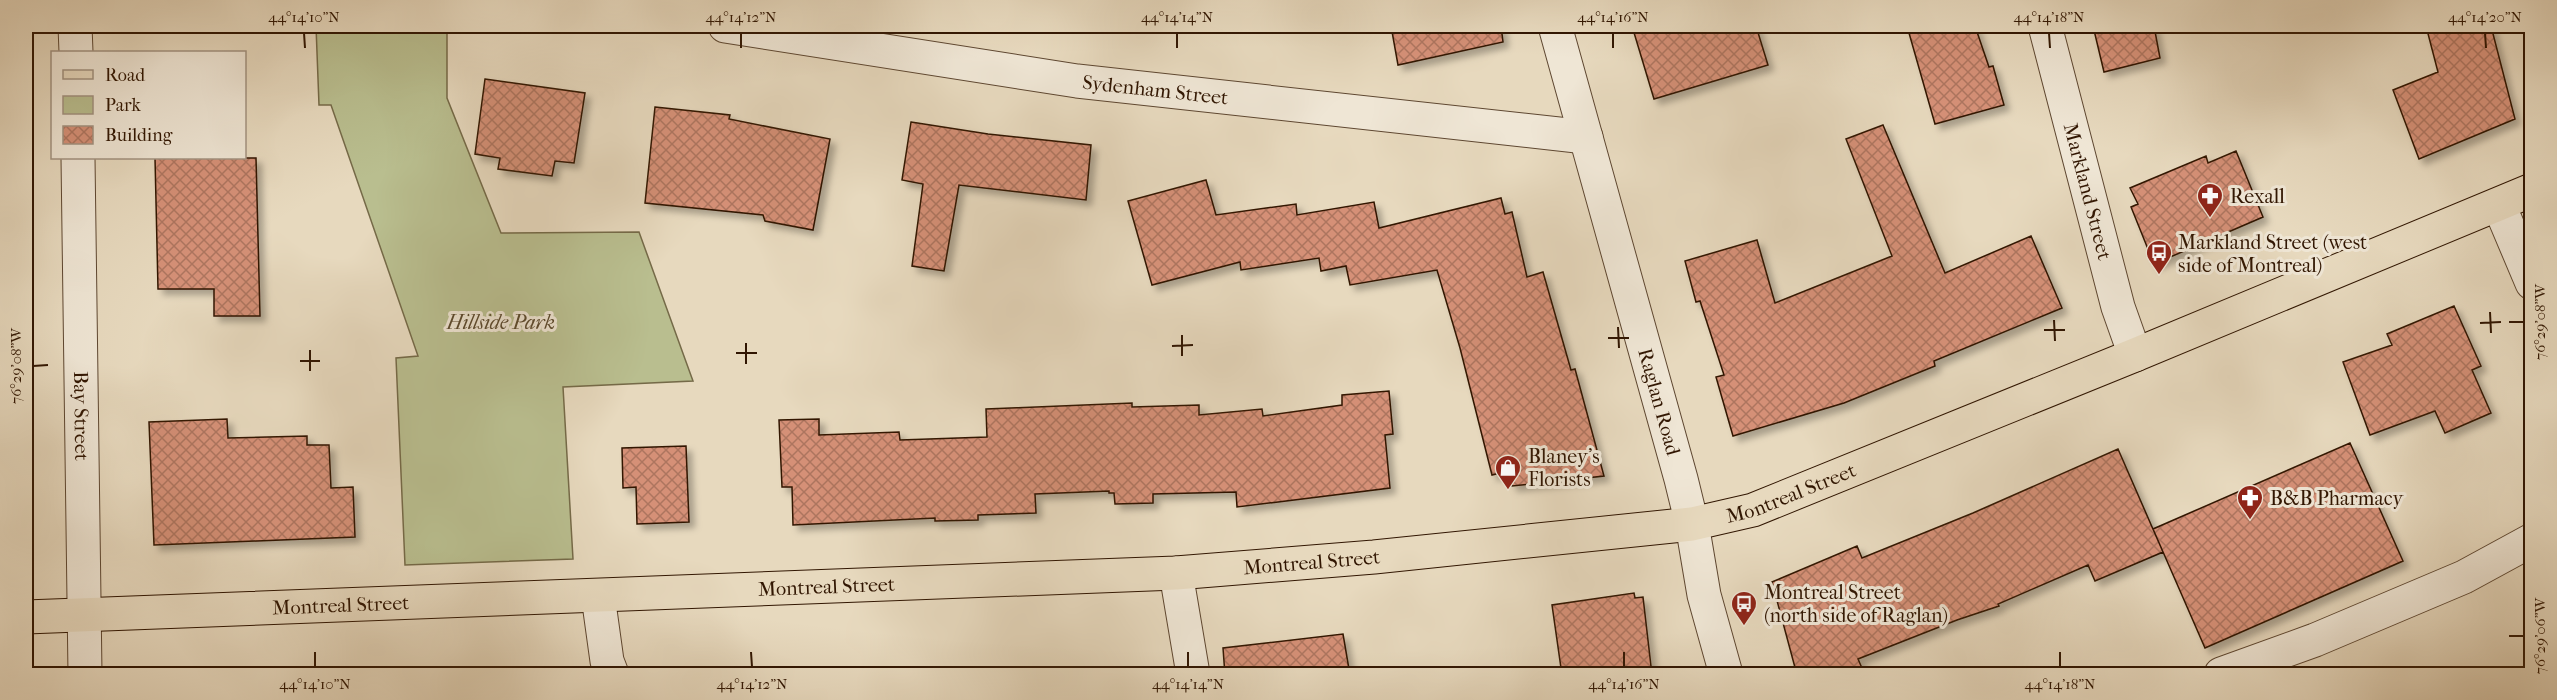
<svg xmlns="http://www.w3.org/2000/svg" width="2557" height="700" viewBox="0 0 2557 700" font-family="'IM FELL French Canon',serif">
  <defs>
    <pattern id="building-cross-hatch" width="8" height="8" patternUnits="userSpaceOnUse" patternTransform="scale(1.5)"><rect width="8" height="8" fill="#d59077"/><path d="M0 0l8 8M0 8l8-8" fill="none" stroke="#ad755f"/></pattern>
    <filter id="shadow"><feDropShadow dx="5.5" dy="5.5" stdDeviation="3" flood-color="#0004"/></filter>
  </defs>
  <rect width="100%" height="100%" fill="#e7d9be"/>
  <filter id="stains"><feTurbulence type="fractalNoise" baseFrequency=".00333" numOctaves="4"/><feColorMatrix values="0 0 0 0 .2 0 0 0 0 .09 0 0 0 0 .02 0 0 0 .5 -.17"/></filter>
  <radialGradient id="worn" r=".72"><stop offset=".6" stop-color="#630" stop-opacity="0"/><stop offset="1" stop-color="#630" stop-opacity=".3"/></radialGradient>
  <path fill="#b9be8f" stroke="#756a48" stroke-width="1.5" d="M 316,26 L 447,26 L 447,98 L 501,233 L 639,232 L 693,381 L 563,387 L 573,559 L 405,565 L 396,358 L 418,356 L 331,105 L 319,105 Z"/>
  <path fill="url(#building-cross-hatch)" stroke="#311602" stroke-width="1.5" filter="url(#shadow)" d="M 1391,26 L 1501,26 L 1503,42 L 1398,65 Z
    M 1632,26 L 1756,26 L 1768,65 L 1654,99 Z
    M 1907,26 L 1975,26 L 1989,67 L 1993,66 L 2004,105 L 1935,124 Z
    M 2093,26 L 2154,26 L 2160,58 L 2104,72 Z
    M 2426,26 L 2491,26 L 2515,119 L 2419,159 L 2393,90 L 2438,72 Z
    M 485,79 L 585,93 L 574,163 L 555,161 L 552,176 L 498,169 L 500,158 L 475,154 Z
    M 655,107 L 730,115 L 729,119 L 830,139 L 813,230 L 765,221 L 763,215 L 645,203 Z
    M 911,122 L 988,134 L 1091,145 L 1086,200 L 959,185 L 944,271 L 912,266 L 923,184 L 902,180 Z
    M 1883,125 L 1945,273 L 2031,236 L 2062,308 L 1934,361 L 1935,366 L 1844,403 L 1733,436 L 1716,377 L 1724,375 L 1700,301 L 1696,302 L 1685,261 L 1757,240 L 1775,303 L 1892,256 L 1846,139 Z
    M 2236,151 L 2263,217 L 2154,264 L 2131,207 L 2138,204 L 2130,188 L 2206,156 L 2208,163 Z
    M 155,158 L 256,158 L 260,316 L 214,316 L 214,289 L 158,289 Z
    M 1206,180 L 1216,215 L 1296,204 L 1297,215 L 1374,202 L 1379,228 L 1501,198 L 1505,214 L 1512,212 L 1527,277 L 1543,272 L 1571,370 L 1575,369 L 1604,476 L 1512,486 L 1508,471 L 1492,475 L 1460,348 L 1437,270 L 1350,285 L 1346,266 L 1321,271 L 1319,258 L 1241,270 L 1240,262 L 1152,285 L 1128,201 Z
    M 2454,306 L 2481,366 L 2472,370 L 2491,413 L 2445,433 L 2435,411 L 2370,435 L 2343,362 L 2392,345 L 2387,334 Z
    M 1389,391 L 1393,434 L 1385,435 L 1390,488 L 1237,507 L 1236,492 L 1153,494 L 1153,503 L 1115,504 L 1114,493 L 1109,493 L 1109,491 L 1035,494 L 1036,513 L 978,515 L 978,520 L 935,521 L 935,518 L 793,525 L 792,487 L 782,487 L 779,420 L 819,419 L 819,435 L 899,432 L 900,440 L 987,437 L 986,409 L 1132,403 L 1132,407 L 1199,405 L 1199,415 L 1262,409 L 1263,416 L 1342,405 L 1342,395 Z
    M 227,419 L 228,438 L 307,436 L 307,445 L 329,445 L 331,488 L 353,487 L 355,537 L 154,545 L 149,422 Z
    M 2350,443 L 2403,561 L 2205,648 L 2153,529 Z
    M 686,446 L 689,522 L 637,524 L 636,487 L 623,488 L 622,448 Z
    M 2118,449 L 2163,552 L 2095,581 L 2088,565 L 1998,604 L 1999,606 L 1957,620 L 1858,659 L 1865,675 L 1797,675 L 1772,582 L 1857,546 L 1862,558 L 1973,513 Z
    M 1634,593 L 1635,598 L 1643,597 L 1652,675 L 1562,675 L 1552,605 Z
    M 1343,634 L 1350,675 L 1225,675 L 1223,648 Z"/>
  <g fill="none" stroke-linecap="round" stroke-linejoin="round">
    <defs>
      <g id="minor">
        <path d="M 75,26 L 76,52"/>
        <path id="s1" d="M 725,26 L 1077,81 L 1586,137"/>
        <path id="s2" d="M 1555,26 L 1681,479 L 1692,524 L 1704,595 L 1726,674"/>
        <path id="s3" d="M 2045,26 L 2118,307 L 2135,355"/>
        <path id="s4" d="M 78,158 L 85,674"/>
        <path d="M 2499,205 L 2532,283"/>
        <path d="M 1176,573 L 1193,674"/>
        <path d="M 598,596 L 607,661 L 612,674"/>
        <path d="M 2221,674 L 2315,640 L 2464,577 L 2532,540"/>
      </g>
      <g id="major">
        <path id="s5" d="M 26,617 L 1176,573 L 1374,557 L 1692,524 L 1753,510 L 2135,355 L 2532,190"/>
      </g>
    </defs>
    <use href="#minor" stroke="#5e4731" stroke-width="35"/>
    <use href="#major" stroke="#311602" stroke-width="35"/>
    <use href="#minor" stroke="#efe6d5" stroke-width="33"/>
    <use href="#major" stroke="#e7d9be" stroke-width="33"/>
  </g>
  <path fill="none" stroke="#311602" stroke-width="2" d="M 304,33 L 305,48M 741,33 L 741,48M 1177,33 L 1177,48M 1613,33 L 1613,48M 2049,33 L 2050,48M 2485,33 L 2486,48M 2490,312 L 2491,333M 2054,320 L 2055,341M 2509,322 L 2524,322M 2480,323 L 2501,322M 1618,327 L 1619,348M 2044,330 L 2065,330M 1182,335 L 1182,356M 1608,338 L 1629,338M 746,343 L 746,364M 1172,346 L 1193,345M 310,350 L 310,371M 736,353 L 757,353M 300,361 L 320,361M 33,366 L 48,365M 2509,636 L 2524,636M 315,652 L 315,667M 751,652 L 752,667M 1188,652 L 1188,667M 1624,652 L 1624,667M 2060,652 L 2060,667"/>
  <defs>
    <symbol id="pharmacy-pin" viewBox="-11 -11 22 30"><path d="M0 17L-7.5 6A9.5 9.5 0 1 1 7.5 6Z" fill="#8f2418" stroke="#efe6d5"/><path d="M-2-6h4v4h4v4h-4v4h-4v-4h-4v-4h4Z" fill="#fff"/></symbol>
    <symbol id="bus-pin" viewBox="-11 -11 22 30"><path d="M0 17L-7.5 6A9.5 9.5 0 1 1 7.5 6Z" fill="#8f2418" stroke="#efe6d5"/><path d="M-5-6H5V4H4V6H2V4H-2V6H-4V4H-5ZM-3.5-4V0h7V-4ZM-3.5 1.2v1.5H-2V1.2ZM2 1.2v1.5H3.5V1.2Z" fill="#fff"/></symbol>
    <symbol id="shop-pin" viewBox="-11 -11 22 30"><path d="M0 17L-7.5 6A9.5 9.5 0 1 1 7.5 6Z" fill="#8f2418" stroke="#efe6d5"/><path d="M-5-2.5h2.3a2.7 3.5 0 0 1 5.4 0H5L5.5 6h-11ZM-1.5-2.5h3a1.5 2.3 0 0 0-3 0Z" fill="#fff"/></symbol>
  </defs>
  <g fill-rule="evenodd">
    <use href="#pharmacy-pin" x="2195" y="181" width="30" height="40"/>
    <use href="#bus-pin" x="2144" y="238" width="30" height="40"/>
    <use href="#shop-pin" x="1493" y="453" width="30" height="40"/>
    <use href="#pharmacy-pin" x="2235" y="483" width="30" height="40"/>
    <use href="#bus-pin" x="1729" y="589" width="30" height="40"/>
  </g>
  <g text-anchor="middle" stroke-width="6" stroke-linejoin="round" paint-order="stroke">
    <g font-size="20" fill="#311602" stroke="#efe6d5">
      <text dy="7" stroke="none"><textPath href="#s1" startOffset="435">Sydenham Street</textPath></text>
      <text dy="7" stroke="none"><textPath href="#s3" startOffset="171">Markland Street</textPath></text>
      <text dy="7" stroke="none"><textPath href="#s2" startOffset="390">Raglan Road</textPath></text>
      <text dy="7" stroke="none"><textPath href="#s4" startOffset="258">Bay Street</textPath></text>
      <text dy="7" stroke="none"><textPath href="#s5" startOffset="1773">Montreal Street</textPath></text>
      <text dy="7" stroke="none"><textPath href="#s5" startOffset="1287">Montreal Street</textPath></text>
      <text dy="7" stroke="none"><textPath href="#s5" startOffset="801">Montreal Street</textPath></text>
      <text dy="7" stroke="none"><textPath href="#s5" startOffset="315">Montreal Street</textPath></text>
    </g>
    <g font-size="20" fill="#311602" stroke="#efe6d5" text-anchor="start">
      <text x="2230" y="203">Rexall</text>
      <text x="2178" y="249">Markland Street (west<tspan x="2178" dy="23">side of Montreal)</tspan></text>
      <text x="1528" y="463">Blaney's<tspan x="1528" dy="23">Florists</tspan></text>
      <text x="2270" y="505">B&amp;B Pharmacy</text>
      <text x="1764" y="599">Montreal Street<tspan x="1764" dy="23">(north side of Raglan)</tspan></text>
    </g>
    <g font-size="20" font-style="italic" fill="#5a482c" stroke="#efe6d5">
      <text x="501" y="329">Hillside Park</text>
    </g>
  </g>
  <rect width="2557" height="700" fill="none" stroke="#e7d9be" stroke-width="66"/>
  <rect x="51" y="51" width="195" height="108" fill="#efe6d5" stroke="#a39381" stroke-width="1.5"/>
  <rect x="63" y="70" width="30" height="9" fill="#e7d9be" stroke="#a39381" stroke-width="1.5"/>
  <text x="105" y="81" font-size="18" fill="#311602">Road</text>
  <rect x="63" y="96" width="30" height="18" fill="#b9be8f" stroke="#a39381" stroke-width="1.5"/>
  <text x="105" y="111" font-size="18" fill="#311602">Park</text>
  <rect x="63" y="126" width="30" height="18" fill="url(#building-cross-hatch)" stroke="#a39381" stroke-width="1.5"/>
  <text x="105" y="141" font-size="18" fill="#311602">Building</text>
  <rect x="33" y="33" width="2491" height="634" fill="none" stroke="#311602" stroke-width="2"/>
  <g font-size="15" text-anchor="middle" fill="#311602">
    <text x="304" y="22">44°14'10"N</text>
    <text x="741" y="22">44°14'12"N</text>
    <text x="1177" y="22">44°14'14"N</text>
    <text x="1613" y="22">44°14'16"N</text>
    <text x="2049" y="22">44°14'18"N</text>
    <text x="2485" y="22">44°14'20"N</text>
    <text transform="translate(2540 322) rotate(-90)" y="5">76°29'08"W</text>
    <text transform="translate(16 366) rotate(-90)" y="5">76°29'08"W</text>
    <text transform="translate(2540 636) rotate(-90)" y="5">76°29'06"W</text>
    <text x="315" y="689">44°14'10"N</text>
    <text x="752" y="689">44°14'12"N</text>
    <text x="1188" y="689">44°14'14"N</text>
    <text x="1624" y="689">44°14'16"N</text>
    <text x="2060" y="689">44°14'18"N</text>
  </g>
  <rect width="100%" height="100%" filter="url(#stains)"/>
  <rect width="100%" height="100%" fill="url(#worn)"/>
</svg>
